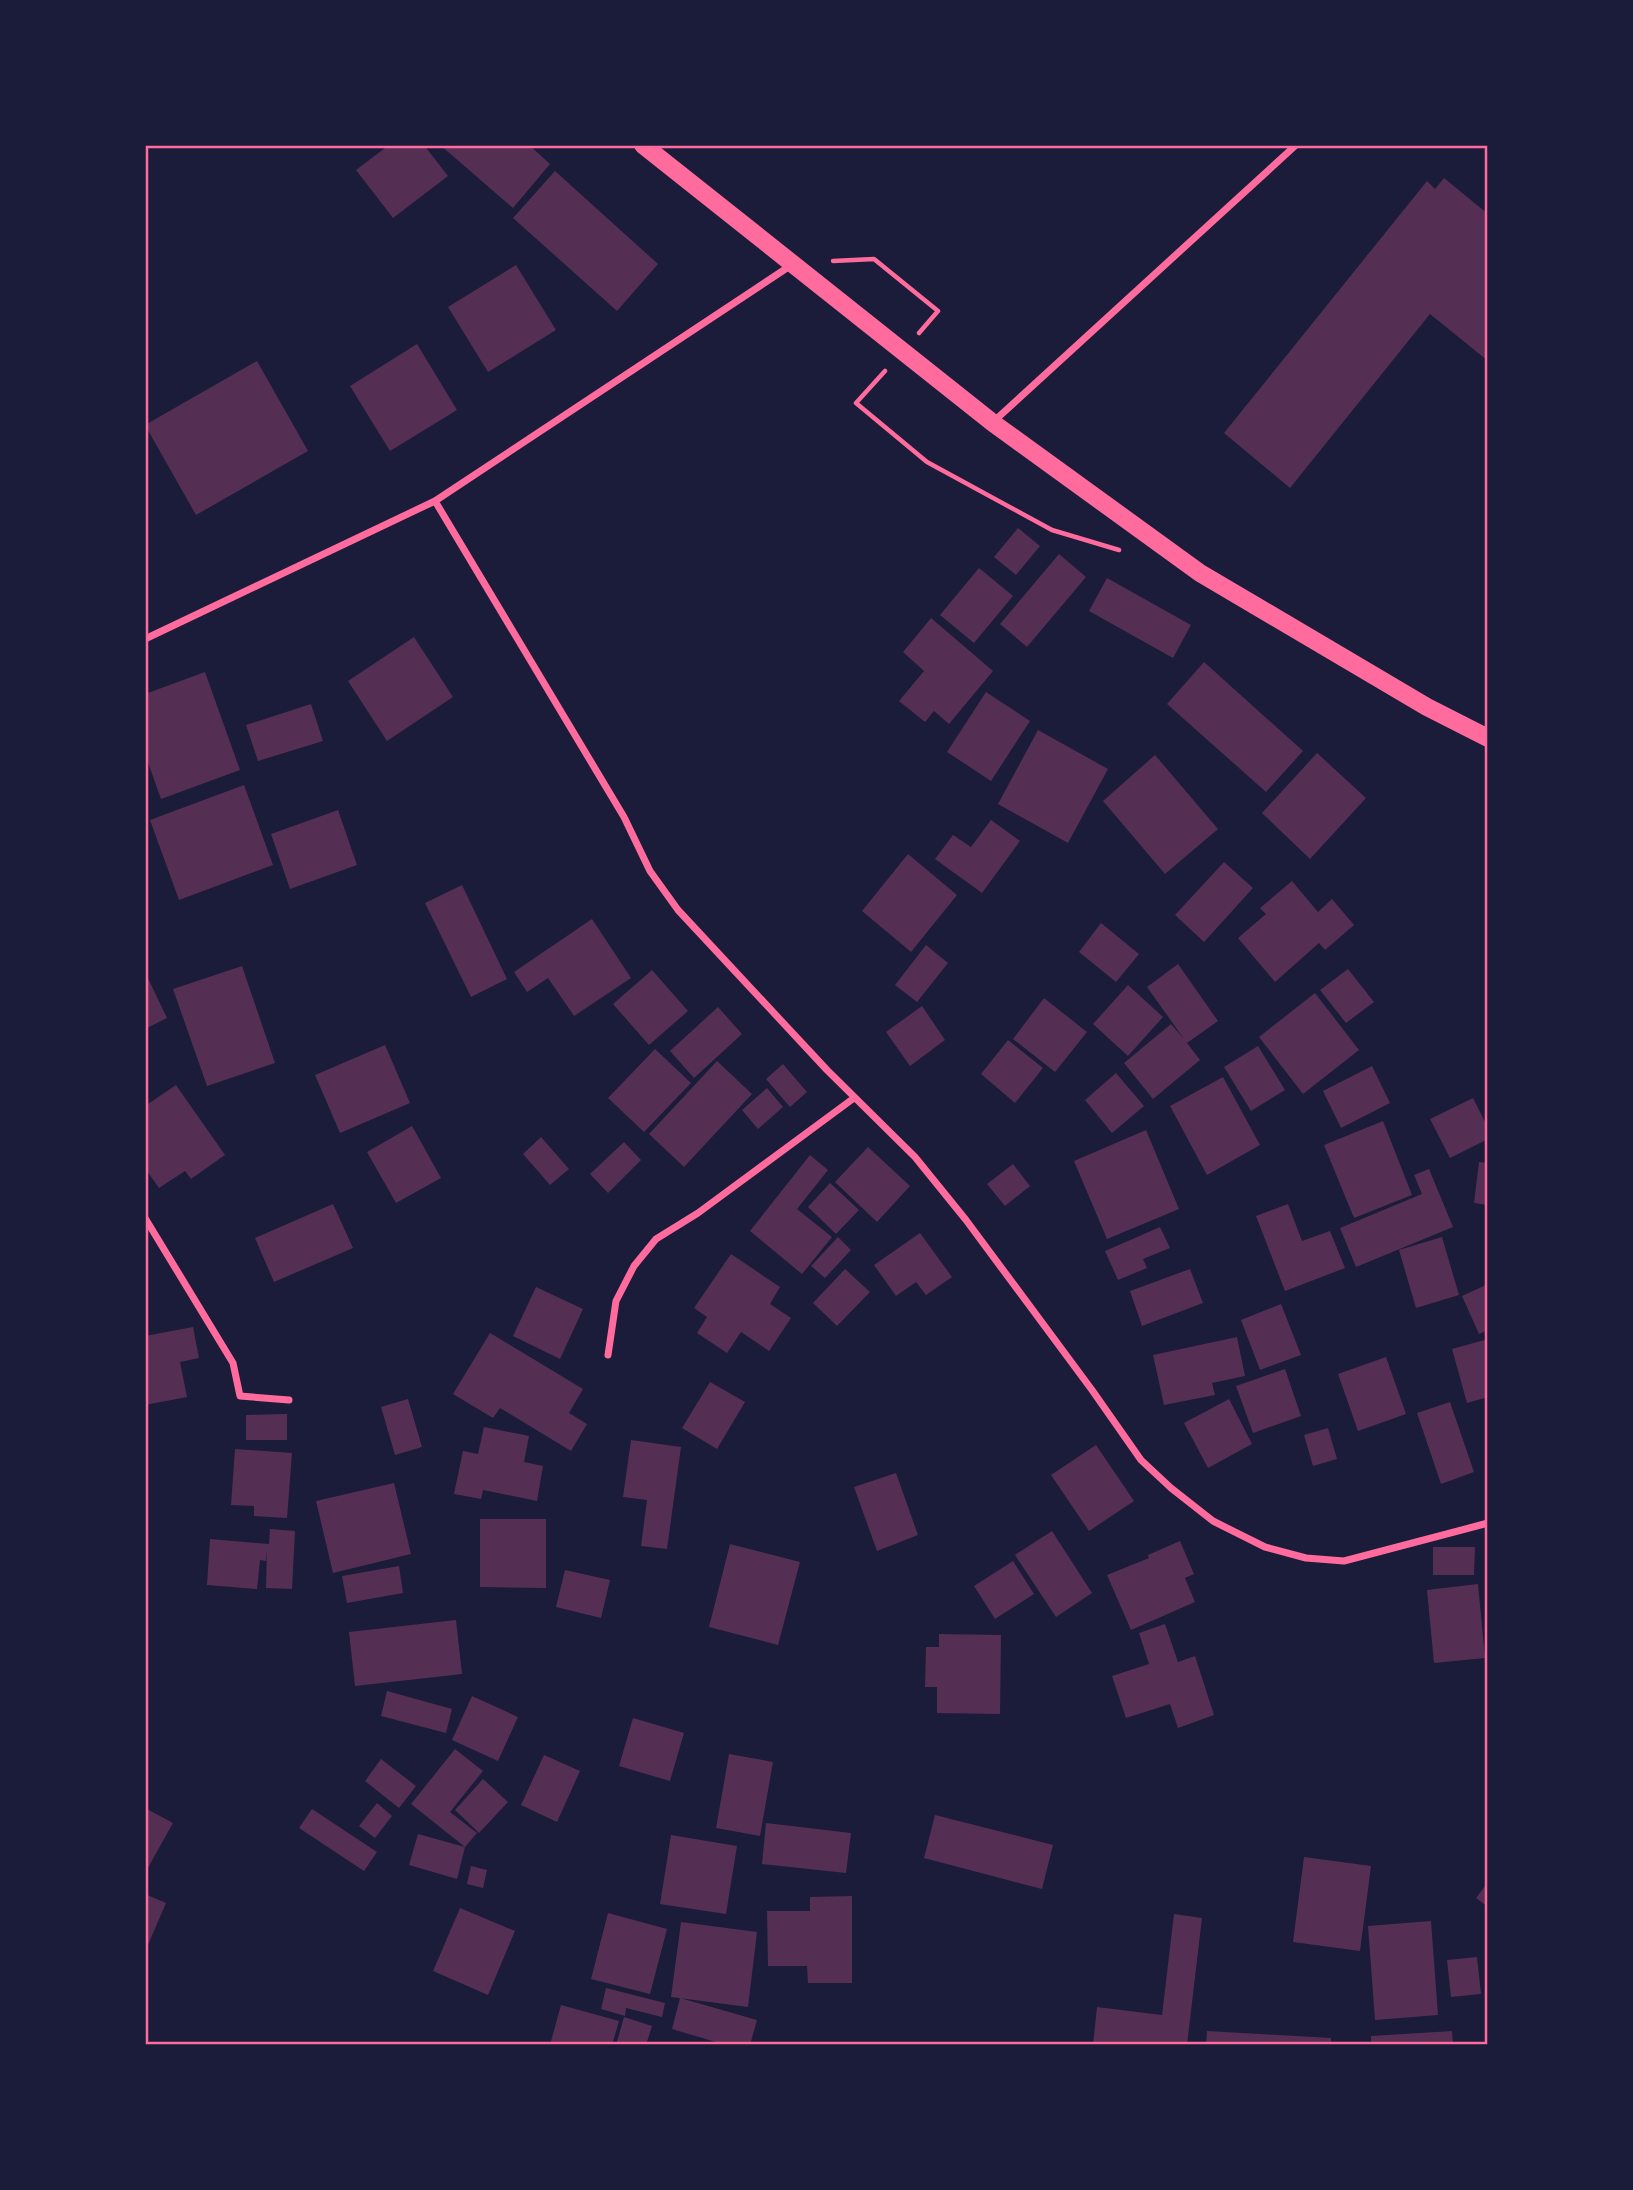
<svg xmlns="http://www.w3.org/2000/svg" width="1633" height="2190" viewBox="0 0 1633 2190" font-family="Poppins,sans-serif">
  <rect width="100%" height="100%" fill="#1b1b3a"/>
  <path fill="#542f53" d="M 389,145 L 424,145 L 448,176 L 393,218 L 356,170 Z
    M 440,145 L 529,145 L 550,164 L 513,208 Z
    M 555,171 L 658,264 L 617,311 L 513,218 Z
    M 1444,178 L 1488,214 L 1488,361 L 1430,314 L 1290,488 L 1224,433 L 1427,181 L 1435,189 Z
    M 516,265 L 556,330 L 488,372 L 448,307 Z
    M 417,344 L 457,410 L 390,451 L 350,386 Z
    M 257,361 L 308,451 L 196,515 L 145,425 Z
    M 1018,528 L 1040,546 L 1016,575 L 994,557 Z
    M 1059,554 L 1086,577 L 1027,647 L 1000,624 Z
    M 979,568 L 1013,596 L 974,643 L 940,615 Z
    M 1107,578 L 1191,625 L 1173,658 L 1089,611 Z
    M 931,618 L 993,671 L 949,724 L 934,711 L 925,722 L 899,701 L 924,671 L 903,652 Z
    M 414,637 L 453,697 L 387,741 L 348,681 Z
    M 1204,662 L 1303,751 L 1266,792 L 1167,704 Z
    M 205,672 L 240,770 L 161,799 L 145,754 L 145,694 Z
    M 986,692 L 1030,721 L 991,781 L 947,752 Z
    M 311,704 L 323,741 L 258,761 L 246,725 Z
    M 1038,730 L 1108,769 L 1068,843 L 998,804 Z
    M 1317,753 L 1366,798 L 1310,859 L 1262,813 Z
    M 1155,755 L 1218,829 L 1165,874 L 1103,801 Z
    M 244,785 L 273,865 L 179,900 L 150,820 Z
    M 338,810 L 357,865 L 290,889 L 271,834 Z
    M 991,820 L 1020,841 L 982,893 L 935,859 L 953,835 L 971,847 Z
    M 908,854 L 957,895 L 911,952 L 862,911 Z
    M 1224,862 L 1253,888 L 1204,942 L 1175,915 Z
    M 1292,881 L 1318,912 L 1332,899 L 1354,925 L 1325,950 L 1319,943 L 1275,982 L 1238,938 L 1266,914 L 1260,908 Z
    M 462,885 L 507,979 L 471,997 L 425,903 Z
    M 592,919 L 631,978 L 574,1016 L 548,978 L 527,992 L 514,972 Z
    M 1101,923 L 1139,954 L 1116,982 L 1079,952 Z
    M 926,945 L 948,963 L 917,1002 L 895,985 Z
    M 1178,964 L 1218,1021 L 1187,1043 L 1200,1060 L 1153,1099 L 1124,1063 L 1171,1024 L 1184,1039 L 1147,987 Z
    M 242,966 L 275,1063 L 207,1086 L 173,989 Z
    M 1348,969 L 1374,1002 L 1346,1023 L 1320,990 Z
    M 652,970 L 688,1011 L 649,1045 L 613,1004 Z
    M 145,972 L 167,1018 L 145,1029 Z
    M 1128,985 L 1163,1017 L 1128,1056 L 1093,1024 Z
    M 1315,993 L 1359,1050 L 1303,1094 L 1259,1037 Z
    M 1044,998 L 1087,1032 L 1055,1072 L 1013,1039 Z
    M 922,1006 L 945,1040 L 910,1066 L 886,1032 Z
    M 718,1007 L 742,1034 L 694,1078 L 670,1051 Z
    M 1008,1040 L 1043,1068 L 1015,1103 L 981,1074 Z
    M 385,1045 L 410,1103 L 340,1133 L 315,1075 Z
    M 1258,1046 L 1285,1090 L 1251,1111 L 1224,1067 Z
    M 655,1049 L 691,1083 L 644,1132 L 608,1098 Z
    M 717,1061 L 752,1094 L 684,1167 L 649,1134 Z
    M 783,1064 L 807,1092 L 790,1107 L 766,1079 Z
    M 1372,1066 L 1390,1103 L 1341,1128 L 1323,1091 Z
    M 1116,1073 L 1144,1106 L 1112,1133 L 1085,1100 Z
    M 1223,1077 L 1260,1145 L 1207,1175 L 1170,1106 Z
    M 176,1085 L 225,1155 L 191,1179 L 185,1171 L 159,1188 L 145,1168 L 145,1106 Z
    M 767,1088 L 783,1107 L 758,1129 L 742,1110 Z
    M 1473,1098 L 1488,1128 L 1488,1139 L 1450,1158 L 1430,1119 Z
    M 1383,1121 L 1412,1195 L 1354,1218 L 1324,1145 Z
    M 412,1126 L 441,1178 L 396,1203 L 367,1152 Z
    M 1146,1130 L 1179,1209 L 1107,1239 L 1074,1161 Z
    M 541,1137 L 569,1169 L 550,1185 L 523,1154 Z
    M 624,1142 L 641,1160 L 608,1193 L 590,1174 Z
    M 868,1147 L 910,1186 L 877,1222 L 835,1182 Z
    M 810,1155 L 828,1170 L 797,1209 L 832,1237 L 802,1274 L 750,1231 Z
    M 1479,1162 L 1488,1163 L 1488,1205 L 1474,1203 Z
    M 1013,1164 L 1030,1186 L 1005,1206 L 987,1184 Z
    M 1429,1169 L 1453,1227 L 1356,1267 L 1340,1228 L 1422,1194 L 1414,1175 Z
    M 830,1183 L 859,1210 L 836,1234 L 808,1207 Z
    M 333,1204 L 353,1248 L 274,1282 L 255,1238 Z
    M 1288,1204 L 1302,1241 L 1330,1231 L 1345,1268 L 1285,1291 L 1256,1216 Z
    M 1160,1227 L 1170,1248 L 1143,1259 L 1147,1268 L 1118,1280 L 1105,1251 Z
    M 920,1233 L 952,1277 L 926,1295 L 916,1282 L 896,1296 L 874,1265 Z
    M 838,1237 L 851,1250 L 825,1278 L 811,1266 Z
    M 1442,1237 L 1459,1295 L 1416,1308 L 1399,1250 Z
    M 731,1254 L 780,1287 L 770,1304 L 791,1318 L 769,1351 L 741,1332 L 727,1353 L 697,1333 L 707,1317 L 694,1308 Z
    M 845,1269 L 870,1292 L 837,1326 L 813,1303 Z
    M 1190,1269 L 1203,1303 L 1142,1326 L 1130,1291 Z
    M 1488,1284 L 1488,1330 L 1479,1334 L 1462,1296 Z
    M 536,1287 L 583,1309 L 560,1359 L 513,1336 Z
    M 1281,1304 L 1301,1355 L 1260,1370 L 1241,1320 Z
    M 193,1327 L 199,1358 L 180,1362 L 187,1397 L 145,1405 L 145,1336 Z
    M 490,1333 L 583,1389 L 569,1413 L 587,1424 L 571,1451 L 500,1408 L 493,1418 L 453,1394 Z
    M 1237,1337 L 1245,1376 L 1212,1383 L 1215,1395 L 1164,1405 L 1153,1355 Z
    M 1488,1339 L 1488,1397 L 1467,1403 L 1452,1349 Z
    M 1386,1357 L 1406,1414 L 1358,1431 L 1338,1374 Z
    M 1285,1369 L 1301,1416 L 1253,1433 L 1236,1386 Z
    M 710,1382 L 745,1402 L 717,1449 L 682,1428 Z
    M 408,1399 L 422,1447 L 395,1455 L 381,1407 Z
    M 1229,1399 L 1252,1444 L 1208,1468 L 1184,1423 Z
    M 1450,1402 L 1474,1472 L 1441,1484 L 1417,1413 Z
    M 287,1414 L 287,1440 L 246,1440 L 246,1415 Z
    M 484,1427 L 529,1436 L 524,1462 L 543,1466 L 537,1501 L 483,1490 L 481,1499 L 454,1494 L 463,1451 L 478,1454 Z
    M 1328,1428 L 1337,1459 L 1313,1466 L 1304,1435 Z
    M 631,1440 L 681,1447 L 667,1549 L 641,1546 L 647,1500 L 623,1497 Z
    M 1096,1445 L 1134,1501 L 1089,1531 L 1051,1475 Z
    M 235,1449 L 292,1453 L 287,1518 L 254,1516 L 254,1506 L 231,1505 Z
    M 896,1473 L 918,1535 L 877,1551 L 854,1487 Z
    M 394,1483 L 411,1554 L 333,1573 L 316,1501 Z
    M 480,1519 L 546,1519 L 546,1588 L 480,1587 Z
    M 270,1529 L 295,1531 L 292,1589 L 266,1588 L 267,1549 L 266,1561 L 260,1560 L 257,1589 L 207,1585 L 210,1539 L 269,1544 Z
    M 1052,1531 L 1092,1593 L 1056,1617 L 1015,1555 Z
    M 1180,1541 L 1194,1574 L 1185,1578 L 1195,1602 L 1131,1630 L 1107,1575 L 1149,1558 L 1148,1555 Z
    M 730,1544 L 800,1562 L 778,1645 L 709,1627 Z
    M 1433,1547 L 1475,1547 L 1474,1575 L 1433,1575 Z
    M 1013,1561 L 1034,1594 L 995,1619 L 974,1586 Z
    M 399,1566 L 403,1593 L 347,1603 L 342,1576 Z
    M 565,1570 L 610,1580 L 601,1618 L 556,1607 Z
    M 1478,1584 L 1485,1658 L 1434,1663 L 1427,1590 Z
    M 456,1620 L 462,1674 L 355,1686 L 349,1632 Z
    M 1165,1624 L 1178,1662 L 1195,1656 L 1214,1715 L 1178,1728 L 1170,1704 L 1126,1718 L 1112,1676 L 1149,1664 L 1139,1633 Z
    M 939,1634 L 1001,1635 L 1000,1714 L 937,1713 L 937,1687 L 925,1687 L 926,1647 L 939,1647 Z
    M 387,1691 L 452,1709 L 446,1733 L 381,1716 Z
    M 472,1696 L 518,1717 L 498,1761 L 452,1740 Z
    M 633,1718 L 684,1733 L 670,1781 L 619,1766 Z
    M 455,1749 L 483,1771 L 450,1812 L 477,1833 L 465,1847 L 411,1804 Z
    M 729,1754 L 773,1762 L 760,1836 L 716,1828 Z
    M 544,1755 L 580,1771 L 557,1822 L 521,1805 Z
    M 381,1759 L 416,1786 L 399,1808 L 365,1781 Z
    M 483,1779 L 508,1802 L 479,1833 L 455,1810 Z
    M 377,1803 L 392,1816 L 375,1838 L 359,1826 Z
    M 145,1808 L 173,1823 L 145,1873 Z
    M 312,1809 L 377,1852 L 364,1871 L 299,1828 Z
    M 935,1815 L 1053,1845 L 1042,1889 L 924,1858 Z
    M 766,1823 L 851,1833 L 846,1873 L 762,1864 Z
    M 418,1834 L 465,1847 L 457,1879 L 409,1865 Z
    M 671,1835 L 737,1846 L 726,1914 L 660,1904 Z
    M 1304,1857 L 1371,1866 L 1360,1951 L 1293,1942 Z
    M 471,1866 L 487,1870 L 483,1888 L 467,1884 Z
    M 1488,1882 L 1488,1907 L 1476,1898 Z
    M 145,1894 L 166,1903 L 147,1947 L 145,1946 Z
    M 852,1896 L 852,1983 L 808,1983 L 807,1966 L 768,1966 L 767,1911 L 810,1911 L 810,1897 Z
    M 460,1908 L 515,1931 L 488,1995 L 433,1971 Z
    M 608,1913 L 667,1929 L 650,1994 L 591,1979 Z
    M 1174,1914 L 1202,1918 L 1187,2045 L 1093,2045 L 1097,2007 L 1162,2015 Z
    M 1431,1921 L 1438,2015 L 1375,2020 L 1368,1926 Z
    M 681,1922 L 757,1932 L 748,2007 L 671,1997 Z
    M 1477,1957 L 1481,1994 L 1451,1997 L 1447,1960 Z
    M 606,1988 L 665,2003 L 662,2017 L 626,2008 L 625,2016 L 601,2009 Z
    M 680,1998 L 757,2020 L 750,2045 L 726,2045 L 672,2029 Z
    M 561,2005 L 619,2021 L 612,2045 L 550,2045 Z
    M 624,2017 L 652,2026 L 646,2045 L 616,2045 Z
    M 1207,2031 L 1331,2038 L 1331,2045 L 1206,2045 Z
    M 1452,2031 L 1453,2045 L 1371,2045 L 1371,2036 Z"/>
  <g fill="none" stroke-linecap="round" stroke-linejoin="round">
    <path stroke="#ff6b9d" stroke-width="4.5" d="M 833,261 L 874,259 L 938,311 L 919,333
      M 885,371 L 856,403 L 927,462 L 1052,530 L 1119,550"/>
    <path stroke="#ff6b9d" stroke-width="7" d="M 993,422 L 1296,145
      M 435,501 L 624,817 L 650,871 L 678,910 L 827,1070 L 915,1157 L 966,1220 L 1092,1390 L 1141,1460 L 1171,1488 L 1213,1521 L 1265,1547 L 1306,1558 L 1344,1561 L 1488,1523
      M 145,639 L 435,501 L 793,264
      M 145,1218 L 233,1363 L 240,1396 L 289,1400
      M 608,1355 L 616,1301 L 634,1266 L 656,1239 L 698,1213 L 854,1098"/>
    <path stroke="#ff6b9d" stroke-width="18" d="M 643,145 L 993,423 L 1200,573 L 1427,707 L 1488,738"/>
  </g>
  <rect width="1633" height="2190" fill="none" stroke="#1b1b3a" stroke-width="294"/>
  <rect x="147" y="147" width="1339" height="1896" fill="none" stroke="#ff6b9d" stroke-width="2.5"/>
</svg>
